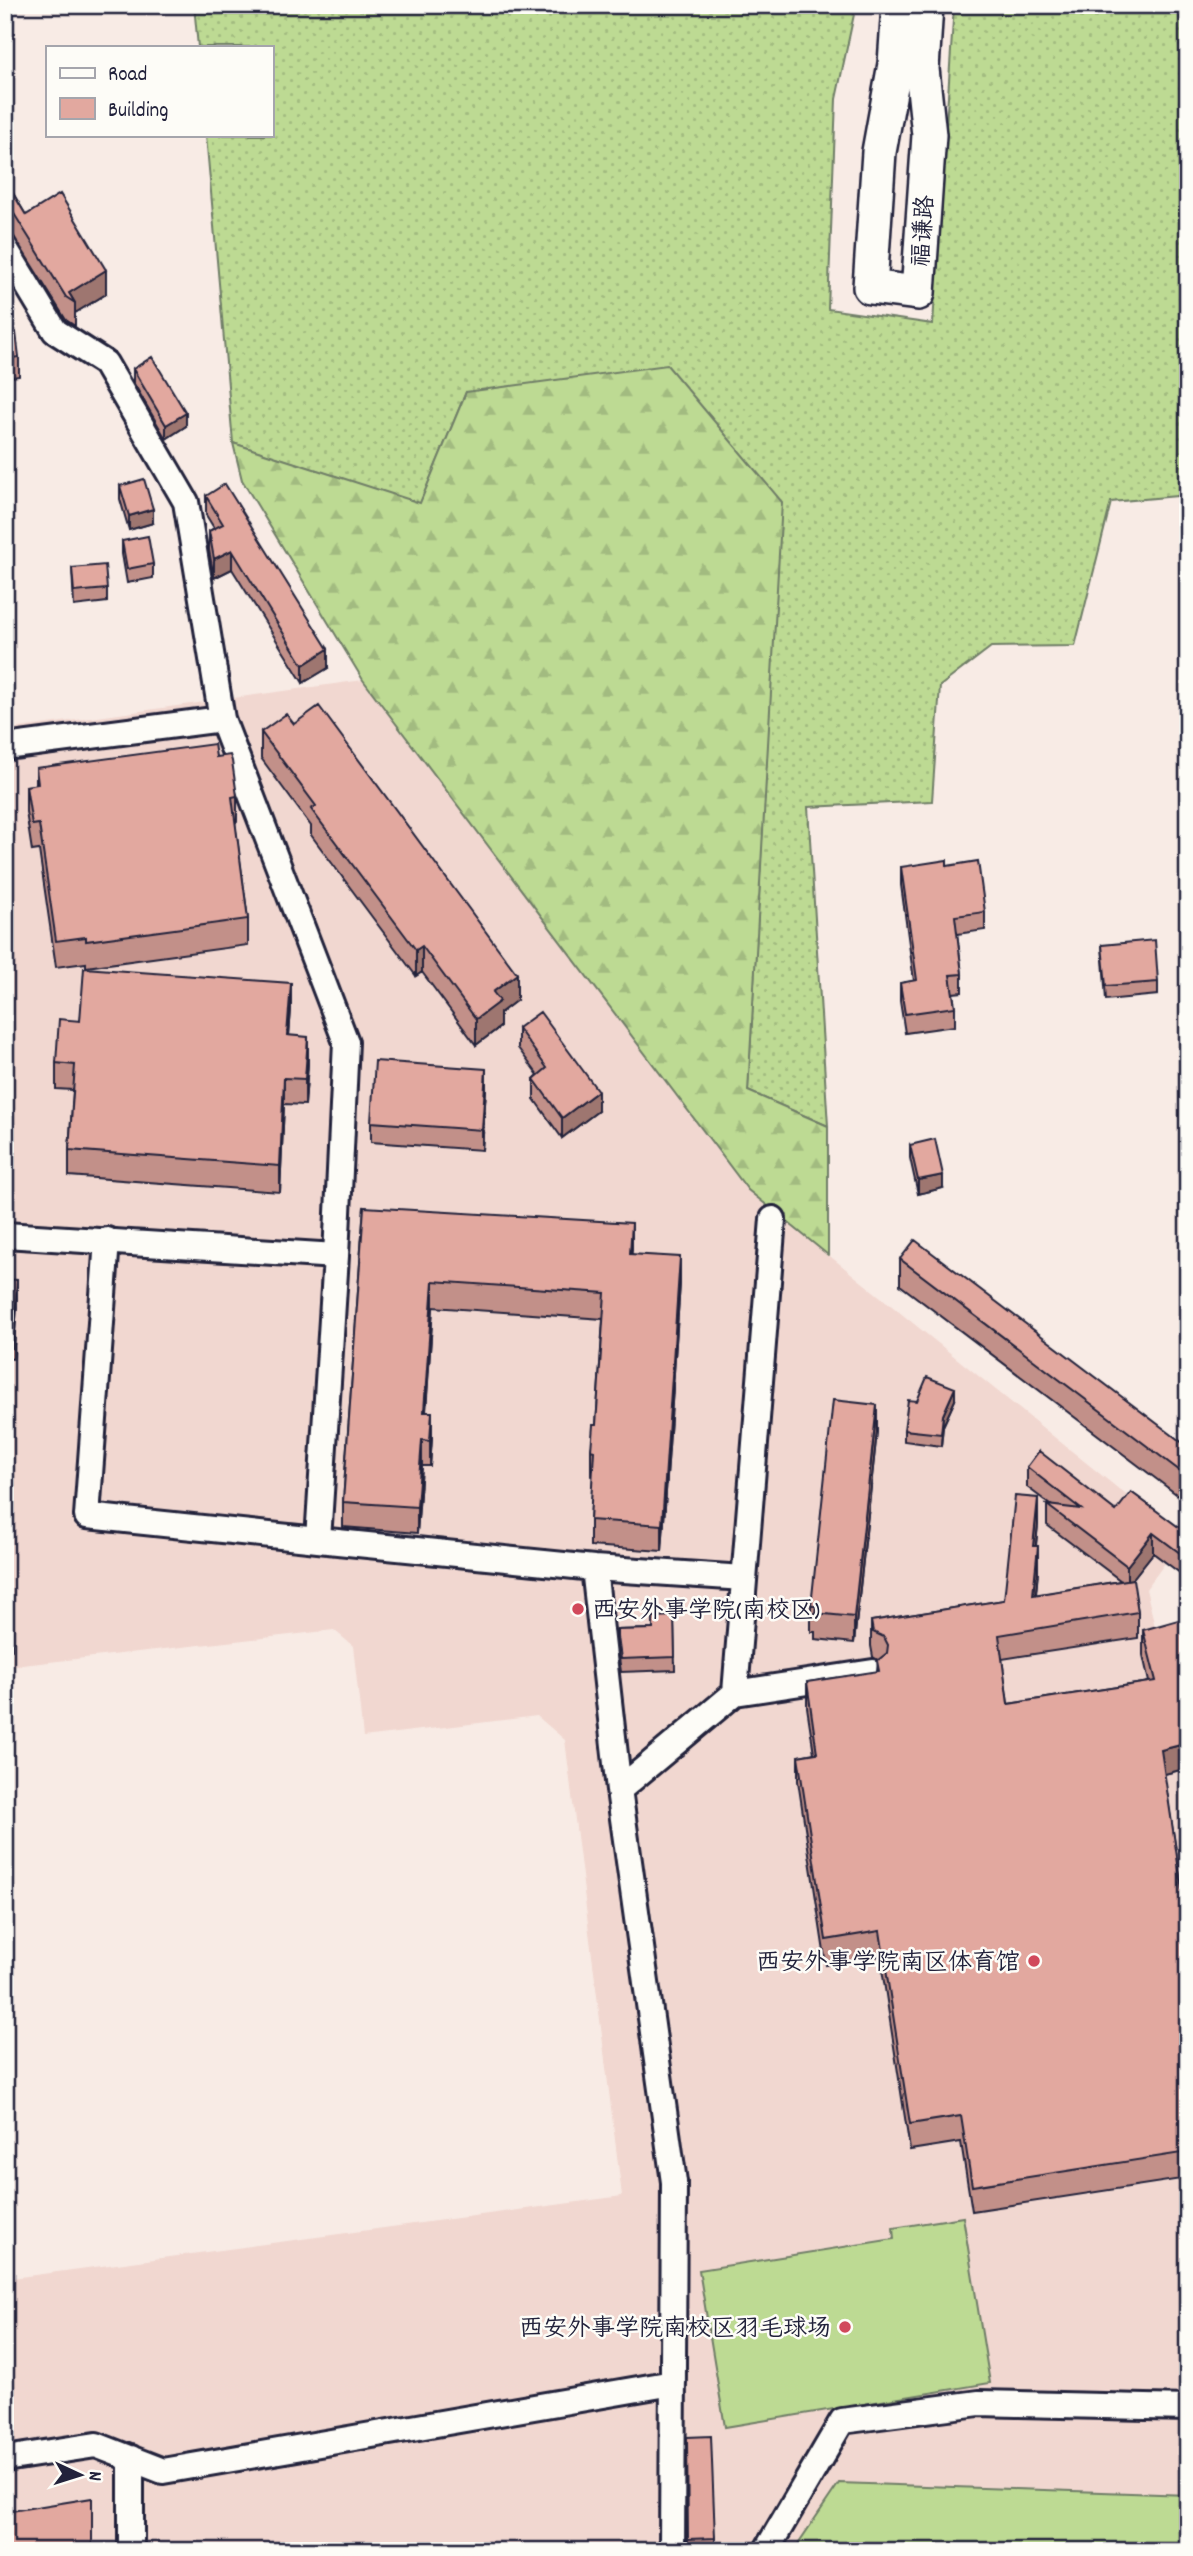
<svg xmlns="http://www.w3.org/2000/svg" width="1193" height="2556" viewBox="0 0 1193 2556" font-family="Dekko,'LXGW WenKai TC',sans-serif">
  <defs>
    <pattern id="grass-dots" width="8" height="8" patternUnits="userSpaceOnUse" patternTransform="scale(1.75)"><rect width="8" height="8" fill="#bdda93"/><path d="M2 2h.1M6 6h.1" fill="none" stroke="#a2bb80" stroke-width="1.8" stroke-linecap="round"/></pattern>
    <pattern id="forest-firs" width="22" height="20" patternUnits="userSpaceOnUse" patternTransform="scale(1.75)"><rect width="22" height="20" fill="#bdda93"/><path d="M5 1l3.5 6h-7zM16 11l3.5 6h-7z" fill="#a2bb80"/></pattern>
  </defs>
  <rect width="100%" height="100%" fill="#f8ebe5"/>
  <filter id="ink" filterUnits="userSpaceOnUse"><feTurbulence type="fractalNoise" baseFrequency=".0143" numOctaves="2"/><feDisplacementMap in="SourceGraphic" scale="14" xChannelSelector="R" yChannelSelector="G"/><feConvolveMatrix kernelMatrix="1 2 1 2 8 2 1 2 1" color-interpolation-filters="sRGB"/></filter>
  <g filter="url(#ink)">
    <path fill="#f1d7d0" d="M 363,680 L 748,1190 L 1182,1540 L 1146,1589 L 1188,1764 L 1188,2551 L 5,2551 L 5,2279 L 622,2196 L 565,1740 L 537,1716 L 363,1737 L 353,1646 L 334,1630 L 5,1667 L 5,730 Z"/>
    <path fill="url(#grass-dots)" stroke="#707e67" stroke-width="2" d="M 194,5 L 856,5 L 836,99 L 828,309 L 933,324 L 954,5 L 1188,5 L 1188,495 L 1111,502 L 1075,646 L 991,647 L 940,686 L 932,801 L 808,807 L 828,1126 L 748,1091 L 781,502 L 466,392 L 420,504 L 233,443 L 206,135 L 271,135 L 271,47 L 198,47 Z"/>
    <path fill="url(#forest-firs)" stroke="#707e67" stroke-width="2" d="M 667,365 L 782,502 L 748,1091 L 828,1126 L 828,1255 L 748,1190 L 363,680 L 242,480 L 233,443 L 420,503 L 466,392 Z"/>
    <path fill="#bdda93" stroke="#707e67" stroke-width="2" d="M 963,2217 L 990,2383 L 725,2427 L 699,2270 L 894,2239 L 893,2228 Z
      M 839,2483 L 1188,2495 L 1188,2551 L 793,2551 Z"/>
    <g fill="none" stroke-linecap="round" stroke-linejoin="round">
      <defs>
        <path id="street" d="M 5,248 L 55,331 L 105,363 L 186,502 L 222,719 L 346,1042 L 336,1256 L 318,1540 L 594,1568 L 744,1578
          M 5,747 L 222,719
          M 5,1235 L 336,1256
          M 107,1240 L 87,1516 L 318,1540
          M 594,1568 L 619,1790 L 674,2182 L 672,2551
          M 735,1693 L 773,1219
          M 619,1790 L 735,1693 L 873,1672
          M 131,2458 L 131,2551
          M 5,2459 L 96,2445 L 163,2471 L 673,2383
          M 766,2551 L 842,2421 L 979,2403 L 1188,2408"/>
        <path id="secondary" d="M 899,5 L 895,64 L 879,152 L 870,287 L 918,293 L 929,135 L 922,69 L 926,5"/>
      </defs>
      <use href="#street" stroke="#22223b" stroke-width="30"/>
      <use href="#secondary" stroke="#22223b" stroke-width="38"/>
      <use href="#street" stroke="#fdfcf7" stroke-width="24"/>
      <use href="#secondary" stroke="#fdfcf7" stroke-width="33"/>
    </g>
    <path fill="#c29089" stroke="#22223b" stroke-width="2" d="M 5,180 L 26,215 L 106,294 L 75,313 L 75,326 L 66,320 L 13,235 L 5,234 Z
      M 5,333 L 19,357 L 19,376 L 5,378 Z
      M 133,369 L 186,426 L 166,439 L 133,382 Z
      M 120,486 L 153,523 L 129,530 L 120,499 Z
      M 206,496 L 328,668 L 303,683 L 232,569 L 214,578 L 209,550 L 209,531 L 214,528 L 206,515 Z
      M 122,541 L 153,564 L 153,578 L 127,583 L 122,554 Z
      M 72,568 L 107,589 L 107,602 L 74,606 Z
      M 261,732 L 517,1000 L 500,1013 L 500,1027 L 476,1045 L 422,972 L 416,976 L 311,835 L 311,826 L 261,758 Z
      M 216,757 L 237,796 L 237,822 L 235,823 L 248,919 L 248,945 L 86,967 L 86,963 L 56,967 L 39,850 L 32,851 L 26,812 L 26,786 L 36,785 L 36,768 Z
      M 947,866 L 985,912 L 985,930 L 957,934 L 962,974 L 962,992 L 953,993 L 955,1007 L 955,1026 L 905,1033 L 900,1001 L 900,983 L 914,981 L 901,885 L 901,867 Z
      M 1102,945 L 1158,982 L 1158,995 L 1106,1000 Z
      M 291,1009 L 289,1036 L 308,1063 L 305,1105 L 284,1104 L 280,1192 L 69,1176 L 69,1150 L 73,1090 L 56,1089 L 56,1063 L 80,1021 Z
      M 518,1028 L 598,1111 L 562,1138 L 534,1099 L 534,1079 L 538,1075 L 518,1048 Z
      M 486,1089 L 482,1150 L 371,1142 L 371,1122 Z
      M 910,1145 L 943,1188 L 918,1194 L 910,1158 Z
      M 364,1207 L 632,1254 L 680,1283 L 662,1551 L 590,1546 L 590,1520 L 593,1477 L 591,1476 L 591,1450 L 596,1425 L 603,1319 L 433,1307 L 426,1412 L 432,1438 L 430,1466 L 422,1466 L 417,1533 L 343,1527 L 343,1502 Z
      M 900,1259 L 1188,1447 L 1188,1503 L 900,1285 Z
      M 5,1279 L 17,1306 L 13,1359 L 5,1358 Z
      M 955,1400 L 943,1426 L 941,1446 L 904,1441 L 904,1430 L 917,1401 Z
      M 877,1431 L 854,1643 L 815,1639 L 815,1632 L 811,1632 L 811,1606 Z
      M 1027,1467 L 1116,1511 L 1188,1534 L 1188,1579 L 1153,1553 L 1132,1579 L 1138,1612 L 1138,1638 L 1002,1659 L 1008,1704 L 1149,1682 L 1143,1655 L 1143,1630 L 1188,1768 L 1164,1774 L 1182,1890 L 1188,1890 L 1188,2178 L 972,2211 L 961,2142 L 910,2150 L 880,1956 L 826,1965 L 798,1781 L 798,1756 L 814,1753 L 807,1707 L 807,1682 L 877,1672 L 878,1660 L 873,1657 L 871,1646 L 871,1621 L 1004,1600 L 1038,1524 L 1036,1546 L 1038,1571 L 1036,1595 L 1121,1581 L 1047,1525 L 1047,1505 L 1051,1505 L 1027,1487 Z
      M 5,1603 L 12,1631 L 12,1650 L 5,1651 Z
      M 674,1616 L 675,1670 L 621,1672 L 617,1644 L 617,1630 L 653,1629 Z
      M 687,2437 L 715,2538 L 715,2551 L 688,2551 Z"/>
    <path fill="#9e766f" stroke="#22223b" stroke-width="2" d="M 106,270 L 106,294 L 75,313 L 75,303 L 69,293 Z
      M 186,413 L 186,426 L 166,439 L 166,425 Z
      M 153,509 L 153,523 L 129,530 L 129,516 Z
      M 232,550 L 232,569 L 214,578 L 214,559 Z
      M 328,649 L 328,668 L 303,683 L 303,665 Z
      M 422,946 L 422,972 L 416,976 L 416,950 Z
      M 517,974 L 517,1000 L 500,1013 L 500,1027 L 476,1045 L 476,1019 L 493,992 Z
      M 291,983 L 291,1009 L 287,1061 L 287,1035 Z
      M 10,986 L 10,1012 L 5,1083 L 5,1057 Z
      M 308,1037 L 308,1063 L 305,1105 L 305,1079 Z
      M 486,1069 L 486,1089 L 482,1150 L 482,1130 Z
      M 284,1078 L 284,1104 L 280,1192 L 280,1166 Z
      M 598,1091 L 598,1111 L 562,1138 L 562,1118 Z
      M 943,1175 L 943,1188 L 918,1194 L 918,1180 Z
      M 632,1223 L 632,1249 L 630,1280 L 630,1254 Z
      M 680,1257 L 680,1283 L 662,1551 L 662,1525 Z
      M 17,1280 L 17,1306 L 13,1359 L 13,1333 Z
      M 433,1281 L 433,1307 L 424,1438 L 424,1412 Z
      M 955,1388 L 955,1400 L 943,1426 L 941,1446 L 943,1415 Z
      M 877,1405 L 877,1431 L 854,1643 L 854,1617 Z
      M 432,1412 L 432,1438 L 430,1466 L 430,1441 Z
      M 422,1440 L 422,1466 L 417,1533 L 417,1507 Z
      M 1038,1498 L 1038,1524 L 1033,1571 L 1033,1546 Z
      M 1153,1533 L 1153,1553 L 1127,1586 L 1127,1566 Z
      M 1038,1546 L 1038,1571 L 1033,1621 L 1033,1595 Z
      M 1188,1743 L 1188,1768 L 1161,1775 L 1161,1750 Z"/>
    <path fill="#e2a89f" stroke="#22223b" stroke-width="2" d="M 5,180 L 26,215 L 60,194 L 106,270 L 69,293 L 75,303 L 66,297 L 13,212 L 5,210 Z
      M 16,332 L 19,357 L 5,359 L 5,333 Z
      M 152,357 L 186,413 L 166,425 L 133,369 Z
      M 144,479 L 153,509 L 129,516 L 120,486 Z
      M 225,484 L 328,649 L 303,665 L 232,550 L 214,559 L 209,531 L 223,524 L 206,496 Z
      M 148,536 L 153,564 L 127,569 L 122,541 Z
      M 105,565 L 107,589 L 74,592 L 72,568 Z
      M 319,706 L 517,974 L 493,992 L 500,1001 L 476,1019 L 422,946 L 416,950 L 311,809 L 316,806 L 261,732 L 286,714 L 294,724 Z
      M 214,744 L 216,757 L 230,755 L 232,761 L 237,796 L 232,797 L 248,919 L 86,941 L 86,937 L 56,941 L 39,824 L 32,825 L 26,786 L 38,784 L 36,768 Z
      M 947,860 L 947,866 L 978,861 L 985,912 L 955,916 L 962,974 L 950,975 L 955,1007 L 905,1014 L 900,983 L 917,980 L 901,867 Z
      M 1155,940 L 1158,982 L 1106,986 L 1102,945 Z
      M 84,968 L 291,983 L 287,1035 L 308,1037 L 305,1079 L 284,1078 L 280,1166 L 69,1150 L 75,1065 L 56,1063 L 59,1019 L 80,1021 Z
      M 5,986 L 10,986 L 5,1057 Z
      M 540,1012 L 598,1091 L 562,1118 L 534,1079 L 547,1068 L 518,1028 Z
      M 375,1061 L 486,1069 L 482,1130 L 371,1122 Z
      M 935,1139 L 943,1175 L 918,1180 L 910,1145 Z
      M 364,1207 L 632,1223 L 630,1254 L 680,1257 L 662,1525 L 590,1520 L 594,1451 L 591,1450 L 593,1425 L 596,1425 L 605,1293 L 433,1281 L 424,1412 L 432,1412 L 430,1441 L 422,1440 L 417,1507 L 343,1502 Z
      M 915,1240 L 1188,1447 L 1188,1477 L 900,1259 Z
      M 5,1279 L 17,1280 L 13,1333 L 5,1332 Z
      M 927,1377 L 955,1388 L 943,1415 L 941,1434 L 904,1430 L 908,1400 L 917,1401 Z
      M 833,1400 L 877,1405 L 854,1617 L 815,1613 L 816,1606 L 811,1606 Z
      M 1039,1451 L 1116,1511 L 1131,1492 L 1188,1534 L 1188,1559 L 1153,1533 L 1127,1566 L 1047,1505 L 1081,1509 L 1027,1467 Z
      M 1015,1496 L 1038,1498 L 1033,1546 L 1038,1546 L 1033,1595 L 1133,1579 L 1138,1612 L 999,1635 L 1008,1704 L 1156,1681 L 1143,1630 L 1182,1619 L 1188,1640 L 1188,1743 L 1161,1750 L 1182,1890 L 1188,1889 L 1188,2152 L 972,2186 L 961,2116 L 910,2124 L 880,1931 L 826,1940 L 798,1756 L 817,1753 L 807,1682 L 879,1671 L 877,1661 L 887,1653 L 888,1645 L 884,1637 L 873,1632 L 871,1621 L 1004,1600 Z
      M 5,1603 L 8,1603 L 12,1631 L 5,1631 Z
      M 674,1616 L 675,1657 L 621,1659 L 617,1630 L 653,1629 L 653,1617 Z
      M 711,2436 L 715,2538 L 688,2539 L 687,2437 Z
      M 92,2498 L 92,2551 L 5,2551 L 5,2512 Z"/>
  </g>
  <g fill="#d1495b" stroke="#fdfcf7" stroke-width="2.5">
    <circle cx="578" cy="1609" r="7"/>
    <circle cx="1034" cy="1961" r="7"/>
    <circle cx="845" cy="2327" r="7"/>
  </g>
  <g text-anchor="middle" stroke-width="5" stroke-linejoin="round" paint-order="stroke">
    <g font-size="24" fill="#22223b" stroke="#fdfcf7">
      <text transform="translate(922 231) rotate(-86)" y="8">福谦路</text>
    </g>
    <g font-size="24" fill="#22223b" stroke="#fdfcf7" text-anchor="end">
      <text x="592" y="1617" text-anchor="start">西安外事学院(南校区)</text>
      <text x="1020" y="1969">西安外事学院南区体育馆</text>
      <text x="831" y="2335">西安外事学院南校区羽毛球场</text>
    </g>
  </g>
  <rect width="1193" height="2556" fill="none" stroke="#fdfcf7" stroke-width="28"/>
  <rect x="14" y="14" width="1165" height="2528" fill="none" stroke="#22223b" stroke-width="2.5" filter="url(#ink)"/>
  <rect x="46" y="46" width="228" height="91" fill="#fdfcf7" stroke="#a5a5ac" stroke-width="2"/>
  <rect x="60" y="68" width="35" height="10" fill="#fdfcf7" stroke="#a5a5ac" stroke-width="2"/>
  <text x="108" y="80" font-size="21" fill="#22223b">Road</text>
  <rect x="60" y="98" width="35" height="21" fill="#e2a89f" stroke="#a5a5ac" stroke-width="2"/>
  <text x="108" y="116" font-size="21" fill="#22223b">Building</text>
  <g transform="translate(80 2475) rotate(94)" stroke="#fdfcf7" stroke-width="5" paint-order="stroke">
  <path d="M0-5L12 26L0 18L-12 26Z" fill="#22223b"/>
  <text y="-10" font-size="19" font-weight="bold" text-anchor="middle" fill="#22223b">N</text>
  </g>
</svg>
